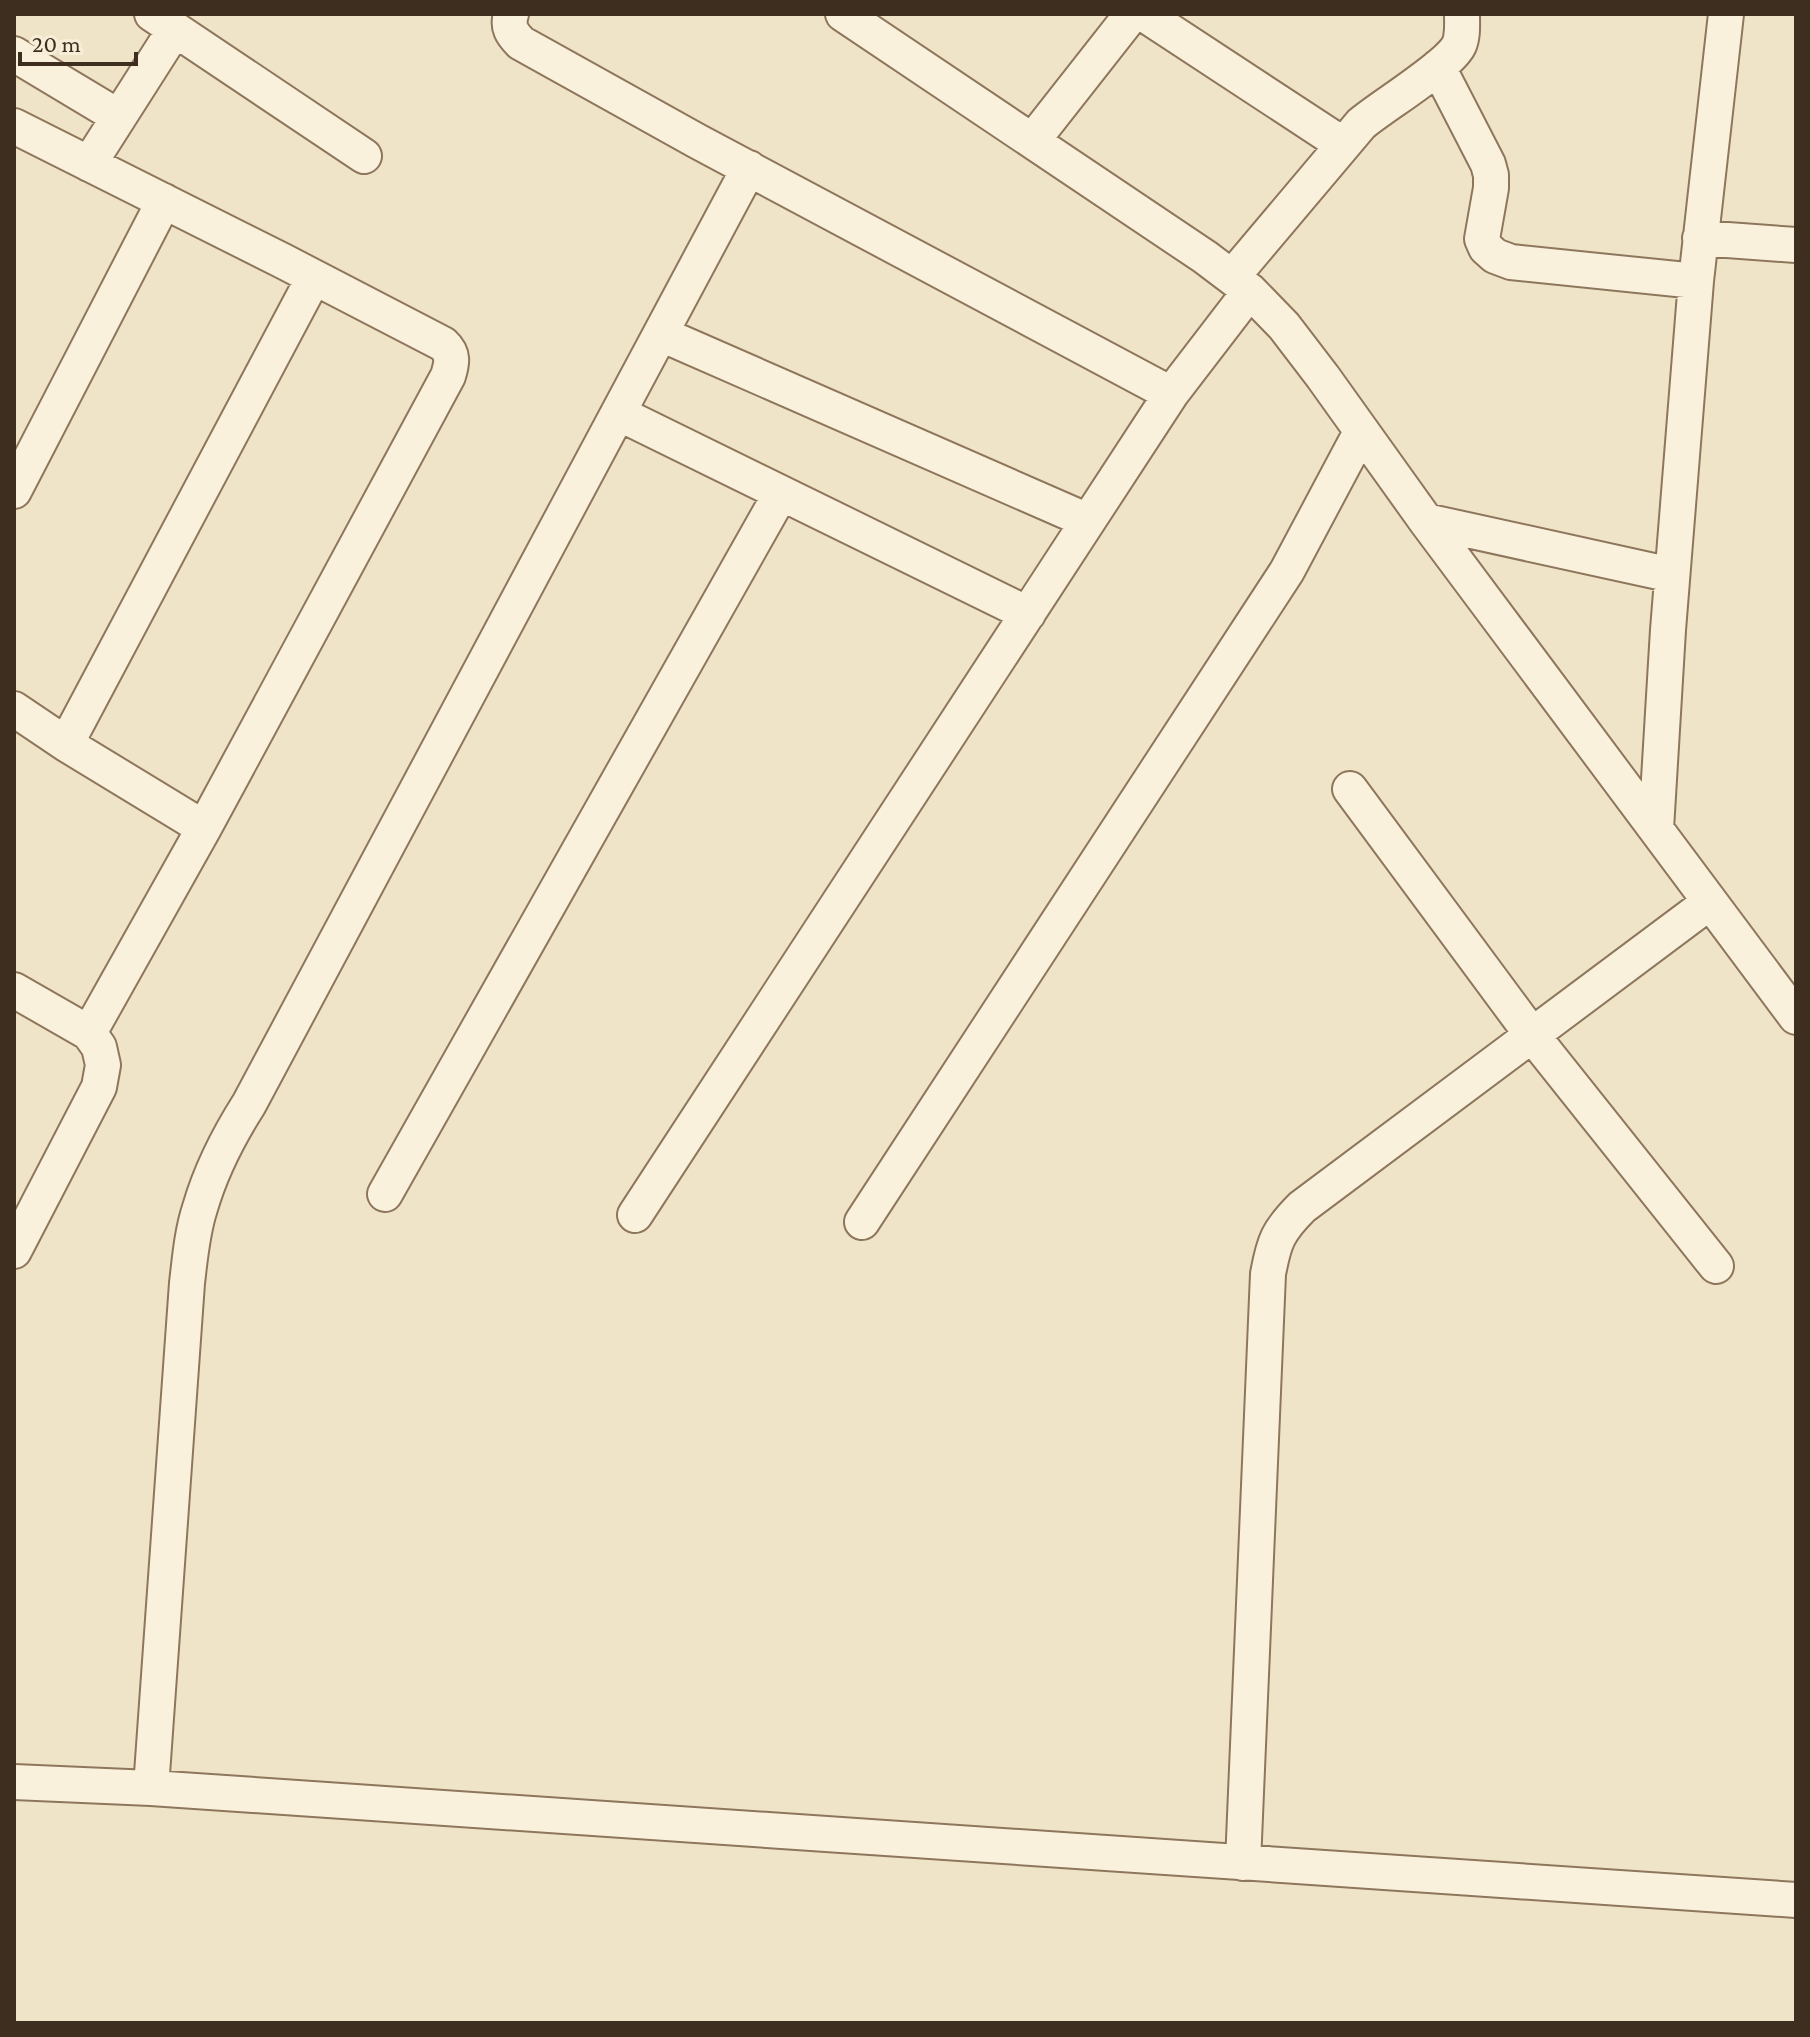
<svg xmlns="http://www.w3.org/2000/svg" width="1810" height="2037" viewBox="0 0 1810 2037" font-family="'Crimson Pro',serif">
  <rect width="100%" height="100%" fill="#f0e4c8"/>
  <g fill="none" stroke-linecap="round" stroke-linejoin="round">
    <defs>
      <path id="street" d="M 152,14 L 364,156
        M 511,14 C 507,27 512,34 521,43 L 697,141 L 1171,394
        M 843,14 L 1205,257 L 1250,291 L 1284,326 L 1323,377 L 1426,521 L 1796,1017
        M 1144,14 L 1342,144
        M 14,54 L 119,117
        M 1438,67 L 1488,164 L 1491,175 L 1491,188 L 1482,239 L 1486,248 L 1495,256 L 1511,262 L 1696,281
        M 14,126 L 283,261 L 443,344 C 454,354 452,363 448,376 L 204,828 L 89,1033
        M 1033,140 L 1132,14
        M 89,164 L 175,29
        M 1700,238 L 1796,245
        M 1232,277 L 1361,124 C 1382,106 1449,66 1459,45 C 1463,36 1462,24 1462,14
        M 661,334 L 1088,521
        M 618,413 L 1028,614
        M 14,491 L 164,201
        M 1426,521 L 1672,575
        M 14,709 L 66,744 L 204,828
        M 66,744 L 314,277
        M 1350,789 L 1532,1035 L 1716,1266
        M 1656,829 L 1668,630 L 1696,281 L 1726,14
        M 14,990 L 89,1033 L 99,1047 L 103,1065 L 99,1087 L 14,1251
        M 385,1194 L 781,493
        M 635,1215 L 1171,394 L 1250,291
        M 862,1222 L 1287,571 L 1361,432
        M 14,1782 L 151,1788 L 1796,1900
        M 151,1788 L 187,1283 C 190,1258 192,1232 200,1208 C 211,1170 228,1137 249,1104 L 749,168
        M 1243,1863 L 1268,1274 C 1274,1241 1278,1231 1302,1207 L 1710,902"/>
    </defs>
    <use href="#street" stroke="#8d765c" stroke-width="38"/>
    <use href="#street" stroke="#faf1dc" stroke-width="34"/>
  </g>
  <rect width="1810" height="2037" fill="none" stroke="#3d2e20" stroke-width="32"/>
  <path d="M20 52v12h116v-12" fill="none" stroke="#3d2e20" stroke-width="4"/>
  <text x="32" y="52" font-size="24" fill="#3d2e20" stroke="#f7eed8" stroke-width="6" paint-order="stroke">20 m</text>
</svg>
